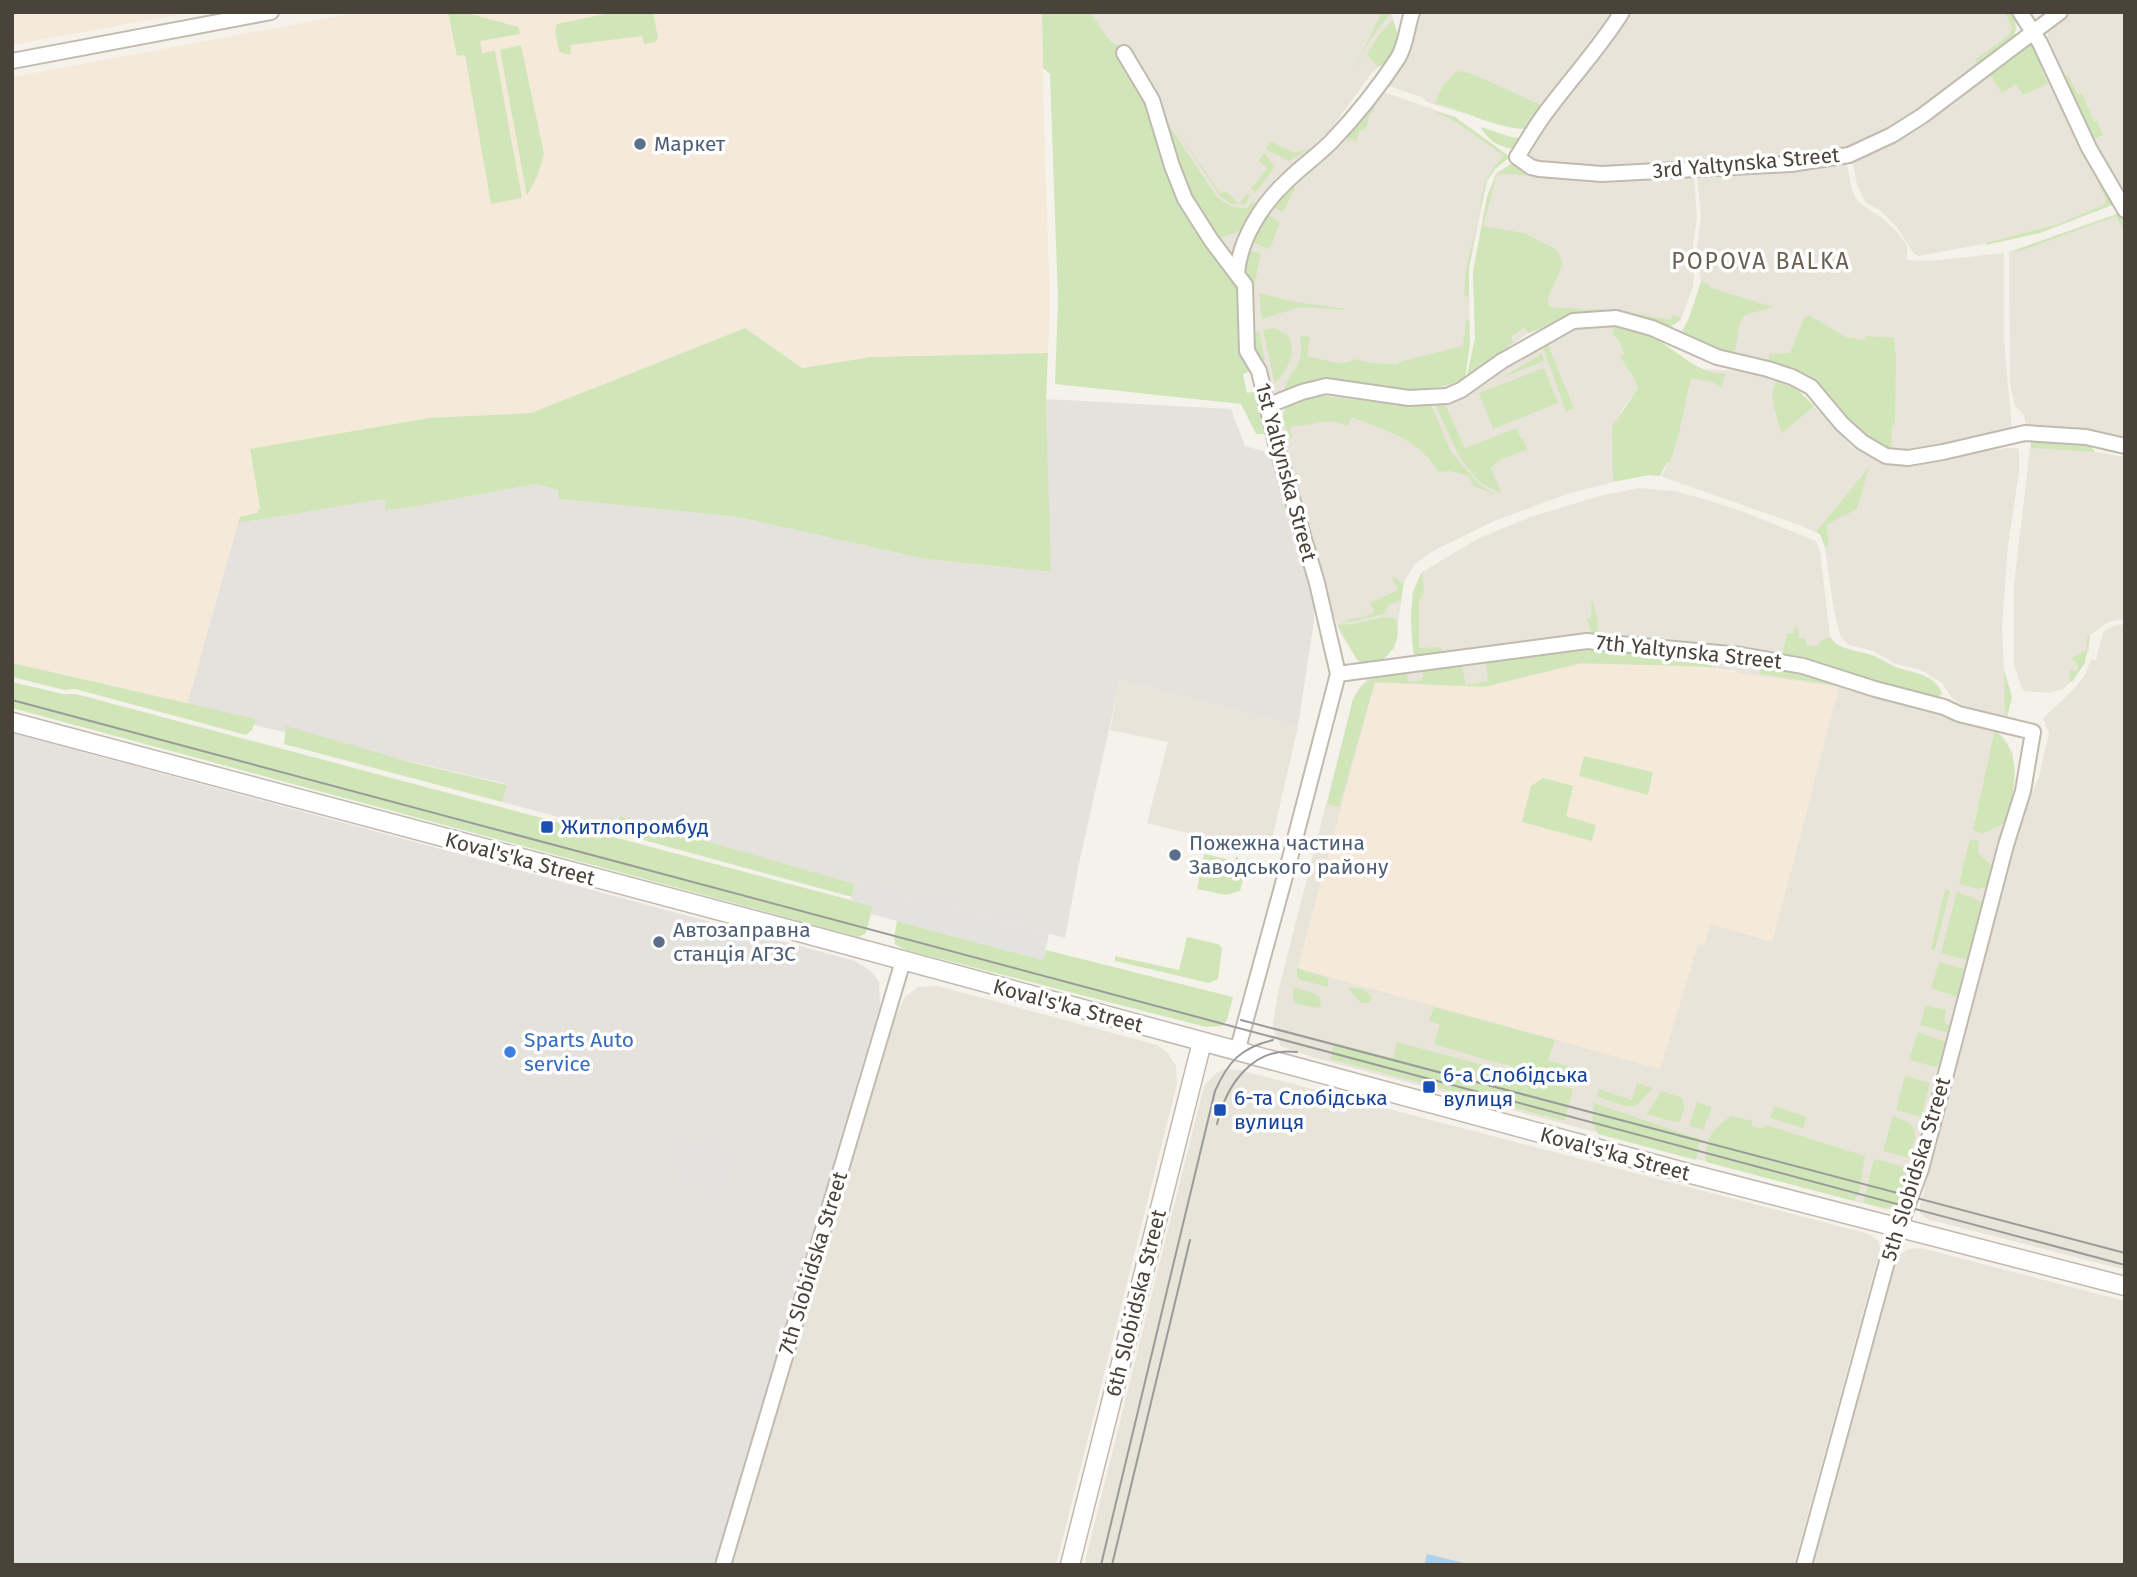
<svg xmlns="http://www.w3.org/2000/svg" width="2137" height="1577" viewBox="0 0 2137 1577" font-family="'Fira Sans',sans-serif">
  <rect width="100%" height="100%" fill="#f5f2ec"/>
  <path fill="#e9e4da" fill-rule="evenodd" d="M 1090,12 L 1391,12 L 1397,31 L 1391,60 L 1378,67 L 1371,74 L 1315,151 L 1294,165 L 1275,184 L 1245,229 L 1234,250 L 1234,259 L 1215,240 L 1167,134 L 1167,122 L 1152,85 L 1129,49 L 1111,42 Z
    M 1418,12 L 1617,12 L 1535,123 L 1517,129 L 1426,102 L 1422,97 L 1385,85 Z
    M 1629,12 L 2012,12 L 2017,25 L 2015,35 L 2002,49 L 1901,124 L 1849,148 L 1811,155 L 1662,165 L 1602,168 L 1537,165 L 1531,159 L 1528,147 L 1580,80 L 1606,50 Z
    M 2071,12 L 2125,12 L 2125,189 L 2121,190 L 2104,166 L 2047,44 L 2048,31 Z
    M 2036,45 L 2112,205 L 2040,233 L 1919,256 L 1914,254 L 1896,226 L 1881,211 L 1865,202 L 1857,185 L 1852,159 L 2008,57 Z
    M 1381,91 L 1455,117 L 1510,157 L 1495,169 L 1487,181 L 1469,269 L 1470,344 L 1465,378 L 1449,386 L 1417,391 L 1323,379 L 1309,381 L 1277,394 L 1271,390 L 1267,374 L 1252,349 L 1247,251 L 1264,216 L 1291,184 L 1309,171 L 1331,150 L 1373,105 Z
    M 1846,160 L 1852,190 L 1858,202 L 1881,217 L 1896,231 L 1907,245 L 1907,260 L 1930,261 L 2004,253 L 2004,339 L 2012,430 L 1917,450 L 1887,449 L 1831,402 L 1822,388 L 1809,380 L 1760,358 L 1702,344 L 1682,331 L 1689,318 L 1701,282 L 1696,255 L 1701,218 L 1697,174 Z
    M 1500,170 L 1694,174 L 1697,217 L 1693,246 L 1694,275 L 1693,287 L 1680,321 L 1669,328 L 1631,313 L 1582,312 L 1529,333 L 1467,376 L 1475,338 L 1473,272 L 1487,197 L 1496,174 Z
    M 2117,214 L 2125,220 L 2125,438 L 2086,431 L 2026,429 L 2024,415 L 2015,406 L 2010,384 L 2009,252 Z
    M 1602,325 L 1612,325 L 1613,334 L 1618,339 L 1624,355 L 1620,357 L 1634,378 L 1638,388 L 1622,410 L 1615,425 L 1613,482 L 1567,494 L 1494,521 L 1433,551 L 1415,564 L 1404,582 L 1394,650 L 1358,661 L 1341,634 L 1326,596 L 1281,428 L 1285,408 L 1325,396 L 1407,406 L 1439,404 L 1445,401 L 1447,405 L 1472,393 L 1501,371 L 1580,327 Z
    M 1699,369 L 1746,371 L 1788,384 L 1814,406 L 1851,446 L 1880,461 L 1910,464 L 2006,448 L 2017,448 L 2019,450 L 2019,472 L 2008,545 L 2002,627 L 2004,670 L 2012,697 L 2006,721 L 1979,713 L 1959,703 L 1951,697 L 1942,683 L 1921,670 L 1896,664 L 1873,651 L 1849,645 L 1841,638 L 1834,611 L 1825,547 L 1820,534 L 1802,526 L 1660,476 L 1663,474 L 1681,425 L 1691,377 Z
    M 2031,439 L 2089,444 L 2095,452 L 2125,457 L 2125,619 L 2108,622 L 2090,635 L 2089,650 L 2077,675 L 2063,689 L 2049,693 L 2023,691 L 2014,664 L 2014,585 Z
    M 1640,488 L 1674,491 L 1704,499 L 1744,512 L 1816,541 L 1820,551 L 1830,636 L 1834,642 L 1839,646 L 1872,655 L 1895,667 L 1921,674 L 1935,682 L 1942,694 L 1937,697 L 1791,660 L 1414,655 L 1412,642 L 1412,593 L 1422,572 L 1477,539 L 1530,517 L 1603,495 Z
    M 2125,624 L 2125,1270 L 1927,1219 L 1920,1213 L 1920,1206 L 2016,827 L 2039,777 L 2049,733 L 2043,718 L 2071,692 L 2085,675 L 2091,659 L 2096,660 L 2103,632 L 2113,626 Z
    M 1586,645 L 1762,661 L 1945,711 L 1950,717 L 1995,730 L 2005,739 L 2013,753 L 2014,782 L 2011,804 L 1964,969 L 1940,1068 L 1911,1170 L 1895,1207 L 1888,1210 L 1312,1057 L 1281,1046 L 1275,1034 L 1273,1023 L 1279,988 L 1353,699 L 1361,685 L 1368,679 L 1407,671 ZM 1581,664 L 1691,666 L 1736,671 L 1813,787 L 1772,941 L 1710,923 L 1704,945 L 1698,943 L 1660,1068 L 1298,968 L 1375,683 L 1485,687 Z
    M 1120,680 L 1298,726 L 1269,853 L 1147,823 L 1168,742 L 1110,730 Z
    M 938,986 L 1157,1045 L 1168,1053 L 1176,1066 L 1177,1084 L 1056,1565 L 732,1565 L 896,1016 L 905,997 L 918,987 Z
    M 1224,1069 L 1239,1070 L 1869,1234 L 1879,1241 L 1880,1250 L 1794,1565 L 1084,1565 L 1204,1086 L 1215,1074 Z
    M 1921,1248 L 2125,1301 L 2125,1565 L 1813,1565 L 1897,1257 L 1908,1249 Z"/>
  <path fill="#f5e9d9" d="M 12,12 L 193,12 L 12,45 Z
    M 361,12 L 1042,12 L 1044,126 L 1050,301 L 1048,353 L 871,357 L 802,368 L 745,328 L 531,413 L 429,418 L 250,450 L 260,508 L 258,513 L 240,517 L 186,709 L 12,667 L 12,77 Z
    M 1581,664 L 1691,666 L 1839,687 L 1772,942 L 1710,924 L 1704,945 L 1698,944 L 1660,1069 L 1298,968 L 1375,683 L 1485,687 Z"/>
  <path fill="#e5e2dd" d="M 1046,399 L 1231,409 L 1245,446 L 1270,453 L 1314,599 L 1314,621 L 1298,726 L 1120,680 L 1079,864 L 1065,938 L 851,883 L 618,816 L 614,832 L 502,802 L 507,784 L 186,709 L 238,523 L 385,499 L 387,510 L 407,508 L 536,484 L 558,490 L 558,499 L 738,517 L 925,559 L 1050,572 Z
    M 12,733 L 855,961 L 871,971 L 879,982 L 880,1005 L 715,1565 L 12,1565 Z"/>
  <path fill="#d1e6b8" d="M 448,12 L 463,12 L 518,27 L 520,34 L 480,41 L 482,53 L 495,51 L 522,198 L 491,204 L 465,55 L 457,56 Z
    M 615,12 L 653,12 L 658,38 L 655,42 L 644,44 L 642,36 L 570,45 L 571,54 L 564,54 L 559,51 L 555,31 L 557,24 Z
    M 1042,12 L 1090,12 L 1111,42 L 1129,49 L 1152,86 L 1157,98 L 1169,171 L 1242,287 L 1243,348 L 1250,371 L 1243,374 L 1247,393 L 1257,391 L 1267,434 L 1256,434 L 1241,404 L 1055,384 L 1058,301 L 1050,74 L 1043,68 Z
    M 1382,12 L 1391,13 L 1371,38 L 1352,73 Z
    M 2005,12 L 2012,12 C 2024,42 2000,51 1978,66 L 1975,60 L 2009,35 L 2012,28 Z
    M 1393,20 L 1399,40 L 1391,60 L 1378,67 L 1367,54 L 1381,32 Z
    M 2029,43 L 2036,45 L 2046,65 L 2041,69 L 2048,84 L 2023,95 L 2016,84 L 2002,93 L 1988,72 Z
    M 521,45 L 544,154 L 537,177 L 527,196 L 500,50 Z
    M 1456,71 L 1470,73 L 1546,107 L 1528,129 C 1496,129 1466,111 1435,103 L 1442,87 Z
    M 2068,75 L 2078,95 L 2082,93 L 2094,122 L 2097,121 L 2103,135 L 2092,140 L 2062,78 Z
    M 1373,105 L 1375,108 L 1369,117 L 1366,128 L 1359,132 L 1356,142 L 1351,138 L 1347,143 L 1348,137 L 1346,134 Z
    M 1434,111 L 1455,117 L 1510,157 L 1495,169 L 1487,181 L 1479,214 C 1482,190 1486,173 1504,156 L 1456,122 Z
    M 1171,121 L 1220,193 L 1227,192 L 1239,204 L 1247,193 L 1250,197 L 1244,205 L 1229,203 L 1219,195 Z
    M 1168,124 L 1217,197 C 1227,205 1234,209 1247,208 L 1253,201 L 1259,206 L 1245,229 L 1215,240 L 1185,193 Z
    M 1481,127 L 1511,137 L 1523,138 L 1514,149 C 1500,148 1486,139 1481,127 Z
    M 1270,141 L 1294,153 L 1311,149 L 1289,161 L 1265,149 Z
    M 1264,152 L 1275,167 L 1256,192 L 1251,189 L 1267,168 L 1259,161 Z
    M 1516,160 L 1586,178 L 1497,174 L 1483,226 L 1524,233 L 1557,250 L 1563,264 L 1548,297 L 1549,307 C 1567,307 1585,311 1604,309 L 1605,311 L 1582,312 L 1529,333 L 1524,328 L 1511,337 L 1513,343 L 1467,376 L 1475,338 L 1473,272 L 1487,197 L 1496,174 Z
    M 2101,178 L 2116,202 L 2112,205 L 2040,233 L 1986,245 L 1986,243 L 2059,224 L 2105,204 L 2106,199 L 2097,181 Z
    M 1291,184 L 1295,188 L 1283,212 L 1271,206 Z
    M 2117,214 L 2125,220 L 2125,232 L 2116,216 L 2020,251 L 2009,252 Z
    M 1264,216 L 1270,216 L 1280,222 L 1272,244 L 1267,249 L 1251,241 Z
    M 1477,224 L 1469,269 L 1469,297 L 1464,296 L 1466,268 Z
    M 1251,250 L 1261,254 L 1252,296 L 1243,262 L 1247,251 Z
    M 1701,282 L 1708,283 L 1708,285 L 1712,288 L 1773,307 L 1745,315 L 1740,322 L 1735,352 C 1719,348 1692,346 1682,331 L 1689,318 Z
    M 1259,293 L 1296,302 L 1345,309 L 1345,310 L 1300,307 L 1262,319 Z
    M 1622,311 L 1671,320 L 1672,315 L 1682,318 L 1669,328 L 1652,320 L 1622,313 Z
    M 1809,315 L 1846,337 L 1865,340 L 1867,336 L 1894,338 L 1896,357 L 1895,425 L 1892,425 L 1891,449 L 1875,444 L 1847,421 L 1822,388 L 1769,362 L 1769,354 L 1790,353 L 1804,318 Z
    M 1469,320 L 1470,344 L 1465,378 C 1431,394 1401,391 1364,384 C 1350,381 1335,378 1321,379 C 1308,380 1296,386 1284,390 C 1291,365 1305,370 1300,336 L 1310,337 L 1307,357 C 1324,357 1339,369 1355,359 L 1371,363 L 1398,364 L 1399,362 L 1463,346 L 1466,321 Z
    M 1612,325 C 1660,324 1686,375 1726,374 L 1721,387 L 1712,382 L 1691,378 L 1681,425 L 1670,463 L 1667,462 L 1660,476 L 1649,475 L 1613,482 L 1612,427 L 1638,388 L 1634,378 L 1620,357 L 1624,354 L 1618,339 L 1613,335 Z
    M 745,328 L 802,368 L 871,357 L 1048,353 L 1046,399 L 1051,572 L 925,559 L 738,517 L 558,499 L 558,490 L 536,484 L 407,508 L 386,510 L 385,499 L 238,523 L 240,517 L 257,513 L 260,508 L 250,449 L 429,418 L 531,413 Z
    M 1274,328 L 1287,334 C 1299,353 1287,369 1275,384 L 1263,330 Z
    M 1259,331 L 1265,360 L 1258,361 L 1252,349 L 1251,336 Z
    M 1548,345 L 1574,408 L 1565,412 L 1565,408 L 1543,348 Z
    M 1542,354 L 1544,361 L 1499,379 Z
    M 1544,368 L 1558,403 L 1493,429 L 1479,393 Z
    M 1777,380 L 1799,391 L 1814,406 L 1781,434 C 1779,418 1766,395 1777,380 Z
    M 1325,396 L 1407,406 L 1431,404 L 1451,452 L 1479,484 L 1496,495 L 1473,486 L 1469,476 L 1449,471 L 1438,472 C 1420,439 1384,430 1352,417 L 1348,426 L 1332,421 L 1290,427 L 1292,439 L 1290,439 C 1288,432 1284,424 1283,417 C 1282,399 1313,396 1325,396 Z
    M 1444,402 L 1465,448 L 1517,428 L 1520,437 L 1523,438 L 1527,450 L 1499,460 L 1491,468 L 1502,494 L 1481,483 L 1467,467 L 1458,454 L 1435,404 Z
    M 2031,439 L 2089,444 L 2095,452 L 2031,448 Z
    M 1869,467 L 1857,509 L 1826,525 L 1829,542 L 1825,547 L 1820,534 L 1816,532 Z
    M 1422,572 L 1424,593 L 1419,601 L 1419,648 L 1441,647 L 1442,655 L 1414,655 C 1410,628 1408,595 1422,572 Z
    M 1394,577 L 1401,583 L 1404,582 L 1401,600 L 1388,605 L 1384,614 L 1350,622 L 1342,621 L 1366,616 L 1374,611 L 1370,603 L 1398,590 L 1392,578 Z
    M 1592,598 L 1597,617 L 1598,631 L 1594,634 L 1591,631 L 1587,619 L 1591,618 Z
    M 1384,617 L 1395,618 C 1403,637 1393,651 1380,663 L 1369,664 L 1358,661 L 1337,625 L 1353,624 Z
    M 1798,627 L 1799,638 L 1805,638 L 1807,646 L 1819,645 L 1819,642 L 1830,637 C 1840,652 1859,650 1874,656 C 1882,659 1890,665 1898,668 C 1914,673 1937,675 1942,694 L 1937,697 L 1899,692 L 1748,651 L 1782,655 L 1787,634 L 1795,633 L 1794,628 Z
    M 2090,635 L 2085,663 L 2072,682 L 2069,681 L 2070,670 L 2077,671 L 2078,664 L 2071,659 L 2087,649 L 2086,640 Z
    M 1586,645 L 1714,655 L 1712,667 L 1581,663 L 1484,687 L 1375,682 L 1339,807 L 1327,804 L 1353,699 C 1368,673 1380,677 1407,671 L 1408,681 L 1421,681 L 1424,669 L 1461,663 L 1466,685 L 1488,681 L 1485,659 Z
    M 1762,661 L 1839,683 L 1838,686 L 1760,674 Z
    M 12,663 L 256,719 L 252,730 L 246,735 L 75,689 L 64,690 L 12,677 Z
    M 2004,670 L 2012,697 L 2006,721 L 2005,717 Z
    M 12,682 L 63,694 L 76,694 L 873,906 L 866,933 L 859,937 L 12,708 Z
    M 286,726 L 414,763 L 507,785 L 502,802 L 284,744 Z
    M 1995,730 C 2024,756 2015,789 2005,823 L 1982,834 L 1973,830 Z
    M 1584,756 L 1653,772 L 1648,795 L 1579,776 Z
    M 1543,778 L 1573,786 L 1566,816 L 1596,825 L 1592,841 L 1522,822 L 1531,786 Z
    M 619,816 L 855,884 L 852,897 L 614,832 Z
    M 1970,839 L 1979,841 L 1978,853 L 1993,867 L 1987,887 L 1978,889 L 1959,884 Z
    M 1204,854 L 1235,861 L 1236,856 C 1248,867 1244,876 1240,891 L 1226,895 L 1197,889 Z
    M 1945,889 L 1950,891 L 1935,950 L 1931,949 Z
    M 1957,892 L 1983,902 L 1967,960 L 1941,953 Z
    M 897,921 L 1043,960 L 1046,950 L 1233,997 L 1227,1020 L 1222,1026 L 1206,1027 L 906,950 L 895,944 L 894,938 Z
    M 1187,937 L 1218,944 L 1222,948 L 1218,979 L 1209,983 L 1115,961 L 1115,956 L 1179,970 Z
    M 1939,962 L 1964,969 L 1957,997 L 1931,988 Z
    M 1297,968 L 1328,978 L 1328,987 L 1301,980 L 1297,977 Z
    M 1293,987 L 1313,993 L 1320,997 L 1321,1006 L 1317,1008 L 1297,1004 L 1293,999 Z
    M 1348,988 C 1357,987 1370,989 1372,999 L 1368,1003 L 1361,1003 Z
    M 1925,1005 L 1946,1010 L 1944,1022 L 1950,1026 L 1949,1033 L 1920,1025 Z
    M 1434,1007 L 1555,1040 L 1548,1060 L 1577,1069 C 1548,1083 1467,1053 1434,1044 L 1440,1025 L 1429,1021 Z
    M 1918,1032 L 1946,1042 L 1940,1068 L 1909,1060 Z
    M 1397,1042 L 1573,1089 L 1565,1120 L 1561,1120 L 1330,1059 L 1334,1043 L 1393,1058 Z
    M 1905,1076 L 1930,1083 L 1921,1117 L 1896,1110 Z
    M 1637,1083 L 1653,1088 L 1636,1106 L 1624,1106 L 1596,1096 L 1599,1089 L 1632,1100 Z
    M 1661,1091 L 1683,1098 L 1682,1103 L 1685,1106 L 1680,1121 L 1674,1122 L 1647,1114 Z
    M 1697,1102 L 1712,1107 L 1703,1130 L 1689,1126 Z
    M 1594,1103 L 1700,1139 L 1696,1160 L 1598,1134 L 1592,1121 Z
    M 1774,1106 L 1807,1117 L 1803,1128 L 1770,1118 Z
    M 1731,1116 L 1752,1121 L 1752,1126 L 1762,1129 L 1766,1125 L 1865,1156 L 1859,1193 L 1854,1201 L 1706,1162 C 1704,1139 1713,1128 1731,1116 Z
    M 1893,1116 C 1922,1126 1917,1133 1909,1158 L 1883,1151 Z
    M 1874,1159 L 1910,1168 L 1911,1170 C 1897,1207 1904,1214 1863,1203 Z"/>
  <path fill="#e4e2e0" d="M 855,884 L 1049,934 L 1043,960 L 871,914 L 873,906 L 851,901 Z
    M 687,1143 L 731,1157 L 720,1191 L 676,1177 Z"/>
  <path fill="#add2ed" d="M 1427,1554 L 1472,1565 L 1424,1565 Z"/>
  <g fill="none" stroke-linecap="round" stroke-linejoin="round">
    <defs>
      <path id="minor" d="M 1622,12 C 1601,46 1574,75 1550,107 C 1537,123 1528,140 1517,157 L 1531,167 L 1539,169 L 1602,174 L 1791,164 L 1849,155 L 1892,135 L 1922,116 L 2060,12
        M 2020,12 L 2040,43 L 2089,148 L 2125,210
        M 1124,53 L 1152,100 L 1172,166 L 1185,199 L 1211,240 L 1245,285 L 1247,351 L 1259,371 L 1275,440 L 1317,583 L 1338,674 L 1290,858 L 1237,1052
        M 12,61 L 271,12
        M 1237,273 C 1240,239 1262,204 1287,181 C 1301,167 1317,156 1331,142 C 1355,117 1379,87 1398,58 C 1406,45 1407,27 1412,12
        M 1267,406 L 1302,392 L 1326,386 L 1409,398 L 1447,396 L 1461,390 L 1502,361 L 1573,321 L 1616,318 L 1652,328 L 1717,357 L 1768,369 L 1792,377 L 1811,387 L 1842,424 L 1862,442 L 1886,456 L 1908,458 L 1943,452 L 2025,433 L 2086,437 L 2125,446
        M 1338,674 L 1587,641 L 1741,655 L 1803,666 L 1875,689 L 1944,707 L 1959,714 L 2033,732 L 2023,791 L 2006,845 L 1921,1169 L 1888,1258 L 1804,1565
        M 723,1565 L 903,961"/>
      <path id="tertiary" d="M 12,722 L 799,932 L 1695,1175 L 2125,1286
        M 1070,1565 L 1202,1042"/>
    </defs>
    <use href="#minor" stroke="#c0baaf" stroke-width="18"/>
    <use href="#tertiary" stroke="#c0baaf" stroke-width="21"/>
    <use href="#minor" stroke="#fff" stroke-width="14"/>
    <use href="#tertiary" stroke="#fff" stroke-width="18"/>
    <path stroke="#9a9a9a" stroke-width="2" d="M 12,700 C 716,889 1419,1082 2125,1265
      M 1241,1020 L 2125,1253
      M 1217,1124 C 1226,1086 1252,1046 1297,1052
      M 1101,1565 L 1215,1091 C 1228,1062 1240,1048 1273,1040
      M 1112,1565 L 1190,1240"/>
  </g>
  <g fill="#5c6f8a" stroke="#fff" stroke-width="2.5">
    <circle cx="640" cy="144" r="7"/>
    <circle cx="1175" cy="855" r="7"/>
    <circle cx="659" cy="942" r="7"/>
  </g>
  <g fill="#1a4fb4" stroke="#fff" stroke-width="2.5">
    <rect x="540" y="820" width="14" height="14" rx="3.5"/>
    <rect x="1422" y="1080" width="14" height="14" rx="3.5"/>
    <rect x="1213" y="1103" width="14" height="14" rx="3.5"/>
  </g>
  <circle fill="#3f7fe0" stroke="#fff" stroke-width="2.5" cx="510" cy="1052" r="7"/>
  <g text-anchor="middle" stroke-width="7" stroke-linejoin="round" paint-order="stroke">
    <g font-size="21" fill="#4e5e75" stroke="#fff" text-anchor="start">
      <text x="654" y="151">Маркет</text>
      <text x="1189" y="850">Пожежна частина<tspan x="1189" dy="24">Заводського району</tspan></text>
      <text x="673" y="937">Автозаправна<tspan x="673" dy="24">станція АГЗС</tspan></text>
    </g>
    <g font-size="21" fill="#49433a" stroke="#fff">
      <text transform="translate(1746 163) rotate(-5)" y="7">3rd Yaltynska Street</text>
      <text transform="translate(1286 472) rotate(75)" y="7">1st Yaltynska Street</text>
      <text transform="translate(1689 652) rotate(6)" y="7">7th Yaltynska Street</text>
      <text transform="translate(520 859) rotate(15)" y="7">Koval's'ka Street</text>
      <text transform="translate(1068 1006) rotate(15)" y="7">Koval's'ka Street</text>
      <text transform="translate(1615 1154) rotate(15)" y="7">Koval's'ka Street</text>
      <text transform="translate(1916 1169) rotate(-73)" y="7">5th Slobidska Street</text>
      <text transform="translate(813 1263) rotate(-73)" y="7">7th Slobidska Street</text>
      <text transform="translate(1136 1303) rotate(-76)" y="7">6th Slobidska Street</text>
    </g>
    <g font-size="21" fill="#164399" stroke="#fff" text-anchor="start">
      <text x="561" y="834">Житлопромбуд</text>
      <text x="1443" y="1082">6-а Слобідська<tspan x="1443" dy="24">вулиця</tspan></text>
      <text x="1234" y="1105">6-та Слобідська<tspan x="1234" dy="24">вулиця</tspan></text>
    </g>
    <g font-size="21" fill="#366cbe" stroke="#fff" text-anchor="start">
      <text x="524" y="1047">Sparts Auto<tspan x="524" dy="24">service</tspan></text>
    </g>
    <g font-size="23" letter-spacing="2" fill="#6b6152" stroke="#fff">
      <text x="1761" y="269">POPOVA BALKA</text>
    </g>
  </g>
  <rect width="2137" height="1577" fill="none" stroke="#49433a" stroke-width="28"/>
</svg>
